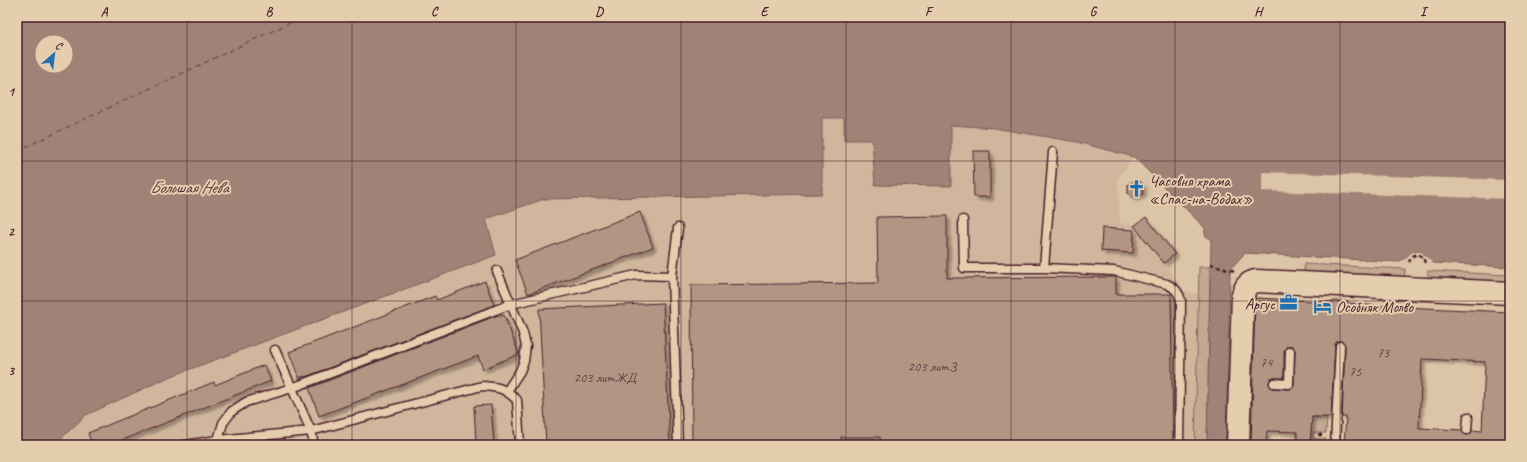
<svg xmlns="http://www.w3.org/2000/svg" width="1527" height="462" viewBox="0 0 1527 462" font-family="Caveat,sans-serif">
  <defs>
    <filter id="shadow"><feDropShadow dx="3.5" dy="3.5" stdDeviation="1" flood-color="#0004"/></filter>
  </defs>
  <rect width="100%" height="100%" fill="#dcc4a6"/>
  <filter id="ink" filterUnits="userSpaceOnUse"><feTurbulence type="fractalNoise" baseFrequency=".025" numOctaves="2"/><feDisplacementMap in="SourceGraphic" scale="8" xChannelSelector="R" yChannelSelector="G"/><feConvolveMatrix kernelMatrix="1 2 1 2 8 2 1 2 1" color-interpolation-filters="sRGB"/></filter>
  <g filter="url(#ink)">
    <path fill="#d0b69c" d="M 822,118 L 844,118 L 845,140 L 873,140 L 875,185 L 951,125 L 994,128 L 1077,142 L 1134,157 L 1118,178 L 1120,223 L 1133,225 L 1180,284 L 1184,291 L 1198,294 L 1195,445 L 54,445 L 86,415 L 169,377 L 496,255 L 486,219 L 544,199 L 822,194 Z"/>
    <path fill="#c3a892" stroke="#86645e" d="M 1304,264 L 1405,269 L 1404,279 L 1304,273 Z
      M 1199,267 L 1210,267 L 1207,445 L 1195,445 Z
      M 1428,271 L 1510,275 L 1510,284 L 1428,280 Z
      M 1312,417 L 1327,417 L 1326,433 L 1313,433 L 1313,438 L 1326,439 L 1325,445 L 1310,445 Z"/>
    <path fill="#a18276" stroke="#7e5a58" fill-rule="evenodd" d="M 17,17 L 1510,17 L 1510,267 L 1433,263 L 1421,252 L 1412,252 L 1405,258 L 1399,262 L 1245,253 L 1232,267 L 1230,273 L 1226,445 L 1207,445 L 1211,240 L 1205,235 L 1205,228 L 1134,157 L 1077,142 L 994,128 L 951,125 L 951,186 L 875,185 L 872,140 L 844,140 L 844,118 L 822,118 L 822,194 L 544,199 L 486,219 L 496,255 L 169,377 L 86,415 L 54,445 L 17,445 ZM 42,42 L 66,42 L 66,66 L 42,66 Z"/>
    <path fill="#dcc4a6" d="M 1262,172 L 1510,180 L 1510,199 L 1262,191 Z
      M 1412,252 L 1421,252 L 1433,263 L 1429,263 L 1424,256 L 1421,254 L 1413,254 L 1404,262 L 1399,262 L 1405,259 Z"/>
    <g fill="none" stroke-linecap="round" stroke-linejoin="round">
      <path stroke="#5b333a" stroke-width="1" stroke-dasharray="5 4" stroke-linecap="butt" d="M 17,151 L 302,17"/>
    </g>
    <path fill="#b39584" stroke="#4a1f2b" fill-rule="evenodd" filter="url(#shadow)" d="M 973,151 L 990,151 L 990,197 L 974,197 Z
      M 1137,180 L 1143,184 L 1143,194 L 1134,198 L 1128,194 L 1128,184 Z
      M 640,212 L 653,247 L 528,294 L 515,260 Z
      M 947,216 L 947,278 L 1114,277 L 1116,277 L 1116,294 L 1171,294 L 1173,445 L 880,445 L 880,437 L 841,437 L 841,445 L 692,445 L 691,285 L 878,283 L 877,217 Z
      M 1146,217 L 1175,254 L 1164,263 L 1134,226 Z
      M 1102,228 L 1134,230 L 1133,253 L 1101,251 Z
      M 485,281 L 494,305 L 305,377 L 304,376 L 299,378 L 289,352 L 435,296 L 437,300 Z
      M 1255,298 L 1334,302 L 1334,301 L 1348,302 L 1348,303 L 1366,305 L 1404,307 L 1510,312 L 1510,445 L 1344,445 L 1346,417 L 1342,417 L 1345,346 L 1343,342 L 1340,341 L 1336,343 L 1335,346 L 1331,417 L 1312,417 L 1310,445 L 1297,445 L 1297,432 L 1267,431 L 1266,445 L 1251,445 ZM 1287,346 L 1293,346 L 1295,351 L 1294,387 L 1289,389 L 1271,388 L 1269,383 L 1271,378 L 1284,378 L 1284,351 ZM 1422,359 L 1485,362 L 1482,431 L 1472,430 L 1471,433 L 1467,435 L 1464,434 L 1462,430 L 1419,428 Z
      M 663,303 L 670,445 L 546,445 L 539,309 Z
      M 498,315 L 499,317 L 504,315 L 519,354 L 483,369 L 478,356 L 319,416 L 309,388 Z
      M 264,365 L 271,381 L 110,445 L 92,445 L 88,433 L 214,382 L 215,385 Z
      M 491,405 L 494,445 L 476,445 L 474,406 Z"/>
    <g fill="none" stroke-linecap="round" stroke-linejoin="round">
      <defs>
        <path id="lane" d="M 963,220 L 964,268 L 1044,268 L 1114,271 L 1167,284 C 1175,288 1179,292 1181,301 L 1179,445
          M 1044,268 L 1053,152
          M 497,271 L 523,333 L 526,346 L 524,361 L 520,371 L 507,391
          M 275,350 L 311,431 L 314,445
          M 1274,383 L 1289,384 L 1290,351
          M 1467,430 L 1468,417
          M 218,440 L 223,423 L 232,411 L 246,402 L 292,388 L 511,304 L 636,275 L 672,276
          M 185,445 L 218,440 L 311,431 L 482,386 C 499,387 504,388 517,400 L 520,445
          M 678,445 L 672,276 L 678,228
          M 1335,445 L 1340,346"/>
        <path id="secondary" d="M 1238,445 L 1243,295 C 1245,287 1248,282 1257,281 L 1510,293"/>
      </defs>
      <use href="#lane" stroke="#4a1f2b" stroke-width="11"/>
      <use href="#secondary" stroke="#4a1f2b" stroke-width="25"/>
      <path stroke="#4a1f2b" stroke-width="2.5" stroke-dasharray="4 3" stroke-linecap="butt" d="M 1409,262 L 1411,257 L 1417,254 L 1423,257 L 1425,263
        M 1210,264 L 1235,271
        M 1318,435 L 1325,435"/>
      <use href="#lane" stroke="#e5ceae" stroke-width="8"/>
      <use href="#secondary" stroke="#e5ceae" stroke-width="22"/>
    </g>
  </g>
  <path fill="none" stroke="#4a1f2b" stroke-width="1" stroke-opacity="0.55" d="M 187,17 L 187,445M 352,17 L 352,445M 516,17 L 516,445M 681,17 L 681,445M 846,17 L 846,445M 1011,17 L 1011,445M 1175,17 L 1175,445M 1340,17 L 1340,445M 17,161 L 1510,161M 17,301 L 1510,301"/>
  <defs>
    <symbol id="church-bare" viewBox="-9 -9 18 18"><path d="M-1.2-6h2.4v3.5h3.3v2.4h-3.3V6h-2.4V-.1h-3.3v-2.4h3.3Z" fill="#1f6fb2" stroke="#e5ceae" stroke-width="2.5" paint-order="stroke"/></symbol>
    <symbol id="office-bare" viewBox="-9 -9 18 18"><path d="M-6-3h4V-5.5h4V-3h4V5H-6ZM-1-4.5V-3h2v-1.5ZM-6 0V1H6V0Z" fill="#1f6fb2" stroke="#e5ceae" stroke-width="2.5" paint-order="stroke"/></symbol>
    <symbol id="hotel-bare" viewBox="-9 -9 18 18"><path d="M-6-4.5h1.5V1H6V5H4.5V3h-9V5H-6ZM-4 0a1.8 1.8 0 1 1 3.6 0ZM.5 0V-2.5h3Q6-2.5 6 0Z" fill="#1f6fb2" stroke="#e5ceae" stroke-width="2.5" paint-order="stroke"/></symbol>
  </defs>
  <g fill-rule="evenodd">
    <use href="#church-bare" x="1124" y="176" width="25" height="25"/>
    <use href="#office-bare" x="1276" y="290" width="25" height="25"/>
    <use href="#hotel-bare" x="1310" y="294" width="25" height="25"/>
  </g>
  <g text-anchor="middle" stroke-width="4" stroke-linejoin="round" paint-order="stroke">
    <g font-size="14" fill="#643c41">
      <text x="1383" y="357">73</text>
      <text x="1266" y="367">74</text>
      <text x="932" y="371">203 литЗ</text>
      <text x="1355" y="376">75</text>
      <text x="605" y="382">203 литЖД</text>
    </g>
    <g font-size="16" fill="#4a1f2b" stroke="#e5ceae" text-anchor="start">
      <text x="1149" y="186">Часовня храма<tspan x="1149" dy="18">«Спас-на-Водах»</tspan></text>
      <text x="1275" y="309" text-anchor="end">Аргус</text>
      <text x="1336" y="312">Особняк Молво</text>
    </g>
    <g font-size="17" font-style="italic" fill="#5b333a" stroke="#e5ceae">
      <text x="189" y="193">Большая Нева</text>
    </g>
  </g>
  <rect width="1527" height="462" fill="none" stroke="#e5ceae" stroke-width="44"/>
  <g transform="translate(54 54) rotate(28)"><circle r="19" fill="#e5ceae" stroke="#a7887a"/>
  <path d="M0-3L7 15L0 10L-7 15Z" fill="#1f6fb2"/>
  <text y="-6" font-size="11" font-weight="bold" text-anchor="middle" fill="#4a1f2b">С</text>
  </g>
  <rect x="22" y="22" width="1483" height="418" fill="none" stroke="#4a1f2b" stroke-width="1.5"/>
  <g font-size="13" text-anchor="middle" font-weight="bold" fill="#4a1f2b">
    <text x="104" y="16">A</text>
    <text x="269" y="16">B</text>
    <text x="434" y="16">C</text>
    <text x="599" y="16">D</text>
    <text x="764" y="16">E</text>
    <text x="928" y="16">F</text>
    <text x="1093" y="16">G</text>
    <text x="1258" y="16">H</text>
    <text x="1423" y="16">I</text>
    <text x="11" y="96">1</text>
    <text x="11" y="236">2</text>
    <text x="11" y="375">3</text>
  </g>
</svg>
